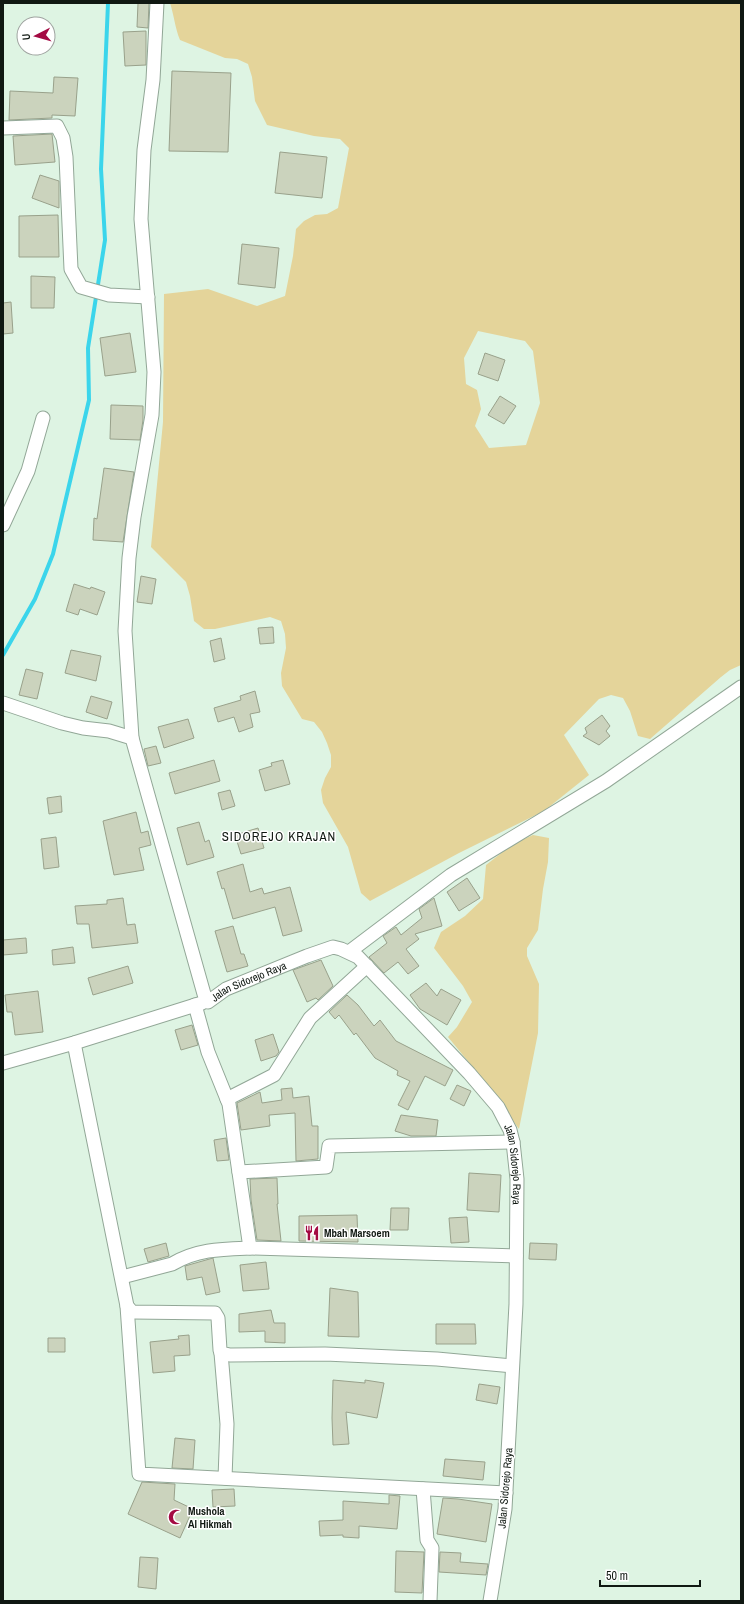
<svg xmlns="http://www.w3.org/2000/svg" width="744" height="1604" viewBox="0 0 744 1604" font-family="'Archivo Narrow',sans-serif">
  <rect width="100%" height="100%" fill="#def4e3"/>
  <path fill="#e4d49a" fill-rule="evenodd" d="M 170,3 L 741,3 L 741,665 L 730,670 L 721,677 L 650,739 L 638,736 L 630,711 L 623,698 L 611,695 L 599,699 L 564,735 L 589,775 L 544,811 L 459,853 L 370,901 L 361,893 L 348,847 L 323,803 L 321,790 L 325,778 L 331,767 L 331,755 L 327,743 L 322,732 L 314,722 L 302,719 L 282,686 L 281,673 L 286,648 L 285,634 L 281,621 L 270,617 L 215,629 L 204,629 L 194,621 L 190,596 L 186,582 L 151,547 L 163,422 L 164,294 L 208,289 L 257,306 L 285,296 L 293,256 L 296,229 L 304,221 L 315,215 L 327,214 L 338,208 L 349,148 L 340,139 L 314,136 L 267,125 L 255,101 L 252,77 L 248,64 L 237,59 L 225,58 L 180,40 C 175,28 174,15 170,3 ZM 478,331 L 525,341 L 533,351 L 540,403 L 526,445 L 489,448 L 475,426 L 481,409 L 477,390 L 466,384 L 464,358 Z
    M 533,835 L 549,838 L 548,862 L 543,889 L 538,930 L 527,948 L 527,956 L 539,984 L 538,1033 L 519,1129 L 485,1082 L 448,1037 L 457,1027 L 472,1002 L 463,986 L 434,948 L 441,932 L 465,916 L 483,899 L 486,865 L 513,844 Z"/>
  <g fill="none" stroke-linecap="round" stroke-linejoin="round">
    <path stroke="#3bd5eb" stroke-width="4" d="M 3,655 L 35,599 L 53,554 L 89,400 L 88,348 L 105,240 L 101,169 L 108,3"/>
  </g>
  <path fill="#cbd3bd" stroke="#99a18b" d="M 138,3 L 149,3 L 148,28 L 137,27 Z
    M 146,31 L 146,65 L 125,66 L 123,32 Z
    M 172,71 L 231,73 L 228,152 L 169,151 Z
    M 54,77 L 78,78 L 75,116 L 52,115 L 52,118 L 9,120 L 10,91 L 53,93 Z
    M 52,134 L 55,162 L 15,165 L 13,136 Z
    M 280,152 L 327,157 L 322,198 L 275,193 Z
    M 40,175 L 59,181 L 59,208 L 32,198 Z
    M 58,215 L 59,257 L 19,257 L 19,216 Z
    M 242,244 L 279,248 L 275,288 L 238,284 Z
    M 31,276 L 55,277 L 54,308 L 31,308 Z
    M 11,302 L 13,333 L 3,334 L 3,303 Z
    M 130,333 L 136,372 L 105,376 L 100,338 Z
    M 485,353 L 505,360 L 498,381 L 478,374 Z
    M 500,396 L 516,406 L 504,424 L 488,415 Z
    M 111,405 L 143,406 L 143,420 L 140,440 L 110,439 Z
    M 104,468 L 134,472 L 123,542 L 93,540 L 94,518 L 97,519 Z
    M 141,576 L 156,579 L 152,604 L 137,602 Z
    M 74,584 L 90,589 L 91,587 L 105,592 L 97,615 L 80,609 L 78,615 L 66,611 Z
    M 273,627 L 274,643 L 260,644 L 258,628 Z
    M 221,638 L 225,659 L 214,662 L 210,641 Z
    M 71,650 L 101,656 L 96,681 L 65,673 Z
    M 26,669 L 43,673 L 37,699 L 19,695 Z
    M 255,691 L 260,712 L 250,714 L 253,727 L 239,732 L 234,717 L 218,722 L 214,708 L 241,700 L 240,696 Z
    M 91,696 L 112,702 L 107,719 L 86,712 Z
    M 602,715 L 610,726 L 606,731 L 610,736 L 599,745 L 583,736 L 587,733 L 585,728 Z
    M 188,719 L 194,738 L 164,748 L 158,727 Z
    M 156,746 L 161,763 L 148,766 L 144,749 Z
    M 214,760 L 220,781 L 175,794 L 169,773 Z
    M 283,760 L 290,784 L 265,791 L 259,770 L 272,766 L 271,763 Z
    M 230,790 L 235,806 L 222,810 L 218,793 Z
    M 61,796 L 62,812 L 49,814 L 47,798 Z
    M 136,812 L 141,833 L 148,831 L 151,845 L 139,848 L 144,870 L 114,875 L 103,821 Z
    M 199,822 L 205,842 L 209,840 L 214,857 L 187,865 L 177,828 Z
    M 258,828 L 264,848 L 241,854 L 235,835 Z
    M 56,837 L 59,867 L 44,869 L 41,839 Z
    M 243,864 L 250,892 L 262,888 L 264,894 L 290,887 L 302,931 L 283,936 L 275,907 L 233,919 L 224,888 L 222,889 L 217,872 Z
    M 467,878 L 480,898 L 459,911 L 447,892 Z
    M 123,898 L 127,925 L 135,924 L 138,943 L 92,948 L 89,924 L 77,924 L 75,906 L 107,904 L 107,900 Z
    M 434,898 L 442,926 L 415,934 L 419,939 L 406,949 L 419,966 L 408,974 L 398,962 L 384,973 L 369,957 L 387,943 L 383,936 L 396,927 L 401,935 L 422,918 L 419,909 Z
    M 233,926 L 241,954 L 244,954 L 248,966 L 227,972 L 215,931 Z
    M 26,938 L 27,953 L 3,955 L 3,940 Z
    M 73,947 L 75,963 L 53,965 L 52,950 Z
    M 321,960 L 333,986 L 318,1000 L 316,998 L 307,1002 L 293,970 Z
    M 128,966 L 133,983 L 93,995 L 88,978 Z
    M 426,983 L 437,996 L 441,989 L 461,1000 L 447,1025 L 420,1009 L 410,995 Z
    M 38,991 L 43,1032 L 15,1035 L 12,1012 L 7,1012 L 5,995 Z
    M 347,995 L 358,1005 L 374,1026 L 380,1020 L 396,1041 L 453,1070 L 445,1086 L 425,1076 L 408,1110 L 398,1105 L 410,1081 L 397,1075 L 398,1071 L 375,1058 L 356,1033 L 354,1035 L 339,1015 L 335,1019 L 329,1012 Z
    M 192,1025 L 198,1045 L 181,1050 L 175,1030 Z
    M 273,1034 L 279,1052 L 276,1056 L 261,1061 L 255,1040 Z
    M 457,1085 L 471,1091 L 464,1106 L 450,1099 Z
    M 292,1088 L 293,1098 L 309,1096 L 312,1126 L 318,1126 L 318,1159 L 296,1161 L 295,1113 L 269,1115 L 270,1126 L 241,1130 L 237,1103 L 260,1092 L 262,1103 L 282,1100 L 281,1089 Z
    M 401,1115 L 438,1120 L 436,1136 L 411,1136 L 395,1131 Z
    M 226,1138 L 229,1160 L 217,1161 L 214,1140 Z
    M 469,1173 L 501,1175 L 499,1212 L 467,1210 Z
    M 277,1178 L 278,1204 L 277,1204 L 281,1241 L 257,1240 L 251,1200 L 250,1179 Z
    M 391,1208 L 409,1208 L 408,1230 L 390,1230 Z
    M 357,1215 L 358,1242 L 299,1241 L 299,1216 Z
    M 467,1217 L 469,1242 L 451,1243 L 449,1218 Z
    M 166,1243 L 169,1256 L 148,1262 L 144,1249 Z
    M 530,1243 L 557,1244 L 556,1260 L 529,1259 Z
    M 213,1258 L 220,1292 L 206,1295 L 202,1277 L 187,1280 L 185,1266 Z
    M 266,1262 L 269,1289 L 243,1291 L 240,1265 Z
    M 330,1288 L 358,1292 L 359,1337 L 328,1336 Z
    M 271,1310 L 274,1323 L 285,1323 L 285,1343 L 265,1342 L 265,1331 L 239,1332 L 239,1314 Z
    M 436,1324 L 475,1324 L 476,1344 L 436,1344 Z
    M 189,1335 L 190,1355 L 174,1356 L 175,1371 L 153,1373 L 150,1342 L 179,1339 L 178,1336 Z
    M 48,1338 L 65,1338 L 65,1352 L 48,1352 Z
    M 333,1380 L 365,1383 L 365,1380 L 384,1383 L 377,1418 L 346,1412 L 349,1444 L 333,1445 L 332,1418 Z
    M 479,1384 L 500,1387 L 497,1404 L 476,1400 Z
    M 175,1438 L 195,1440 L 193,1469 L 172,1468 Z
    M 445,1459 L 485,1462 L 483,1480 L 443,1476 Z
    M 142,1482 L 175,1484 L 174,1500 L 193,1509 L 180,1538 L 128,1514 Z
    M 234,1489 L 235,1506 L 213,1507 L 212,1490 Z
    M 389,1495 L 400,1496 L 397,1529 L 359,1526 L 359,1538 L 343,1537 L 343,1535 L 320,1536 L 319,1521 L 343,1520 L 343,1501 L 389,1504 Z
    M 443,1498 L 458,1499 L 492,1504 L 486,1542 L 437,1534 Z
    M 396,1551 L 424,1552 L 422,1593 L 395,1592 Z
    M 440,1552 L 461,1553 L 460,1562 L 488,1564 L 486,1575 L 439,1572 Z
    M 140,1557 L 158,1558 L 156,1589 L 138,1587 Z"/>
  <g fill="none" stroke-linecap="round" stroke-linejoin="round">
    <defs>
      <g id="minor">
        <path d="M 3,128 L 57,126 L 63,138 L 66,157 L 71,269 L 81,287 L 109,295 L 148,297"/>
        <path d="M 3,525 L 28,471 L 43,418"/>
        <path id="s1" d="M 3,703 L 62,723 L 83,728 L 109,731 L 132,738 L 204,994 L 208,1002 L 226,989 L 307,956 L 333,947 L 341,949 L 358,957 L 469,1073 L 498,1107 L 510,1130 L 513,1142 L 517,1179 L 516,1304 L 505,1509 L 490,1601"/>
        <path d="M 132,738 L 125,631 L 129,558 L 134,517 L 152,415 L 154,372 L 141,219 L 144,150 L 153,80 L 157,3"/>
        <path d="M 349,952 L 451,875 L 606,781 L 741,687"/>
        <path d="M 195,1005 L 208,1052 L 229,1104 L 250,1248 L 516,1256"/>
        <path d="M 74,1043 L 127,1306 L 132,1312 L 215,1313 L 218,1318 L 220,1350 L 221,1353 L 230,1355 L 325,1354 L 437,1359 L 512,1366"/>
        <path d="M 3,1063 L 74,1043 L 202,1003"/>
        <path d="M 227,1099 L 274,1075 L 310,1018 L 367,966"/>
        <path d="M 239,1172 L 326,1167 L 329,1146 L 513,1142"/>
        <path d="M 122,1277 L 172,1264 C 197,1249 222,1249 250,1248"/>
        <path d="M 127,1306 L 139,1474 L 506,1493"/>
        <path d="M 221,1353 L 227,1424 L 225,1478"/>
        <path d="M 423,1489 L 427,1540 L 432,1548 L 430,1601"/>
      </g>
    </defs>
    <use href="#minor" stroke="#92a797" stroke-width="15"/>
    <use href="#minor" stroke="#fff" stroke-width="13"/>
  </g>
  <defs>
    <symbol id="restaurant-bare" viewBox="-9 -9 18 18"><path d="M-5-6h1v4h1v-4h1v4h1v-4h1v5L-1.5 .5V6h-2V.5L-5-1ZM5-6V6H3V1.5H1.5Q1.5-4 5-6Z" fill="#a40a43" stroke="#fff" stroke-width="2.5" paint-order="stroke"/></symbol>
    <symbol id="mosque-bare" viewBox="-9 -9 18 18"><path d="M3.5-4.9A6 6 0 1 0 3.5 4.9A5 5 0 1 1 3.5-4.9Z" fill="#a40a43" stroke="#fff" stroke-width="2.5" paint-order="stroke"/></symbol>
  </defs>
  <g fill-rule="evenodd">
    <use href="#restaurant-bare" x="301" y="1222" width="22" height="22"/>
    <use href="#mosque-bare" x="165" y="1506" width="22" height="22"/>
  </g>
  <g text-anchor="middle" stroke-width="3" stroke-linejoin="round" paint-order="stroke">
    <g font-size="11" fill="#101812" stroke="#fff">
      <text dy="4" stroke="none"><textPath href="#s1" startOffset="455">Jalan Sidorejo Raya</textPath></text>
      <text dy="4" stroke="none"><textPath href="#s1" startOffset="839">Jalan Sidorejo Raya</textPath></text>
      <text transform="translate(505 1488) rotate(-85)" y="4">Jalan Sidorejo Raya</text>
    </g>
    <g font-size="11" font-weight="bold" fill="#101812" stroke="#fff" text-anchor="start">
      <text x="324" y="1237">Mbah Marsoem</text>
      <text x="188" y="1515">Mushola<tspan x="188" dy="13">Al Hikmah</tspan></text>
    </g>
    <g font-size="13" letter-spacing="1" fill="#101812" stroke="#fff">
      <text x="279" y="841">SIDOREJO KRAJAN</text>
    </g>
  </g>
  <rect width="744" height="1604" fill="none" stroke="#101812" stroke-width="8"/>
  <g transform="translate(36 36) rotate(264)"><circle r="19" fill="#ffffff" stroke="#9fa3a0"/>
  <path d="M0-3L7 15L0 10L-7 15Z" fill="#a40a43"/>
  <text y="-6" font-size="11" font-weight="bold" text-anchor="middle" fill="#101812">U</text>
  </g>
  <path d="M600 1580v6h100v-6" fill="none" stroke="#101812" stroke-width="2"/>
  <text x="606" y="1580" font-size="12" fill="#101812" stroke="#ffffff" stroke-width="3" paint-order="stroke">50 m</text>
</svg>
